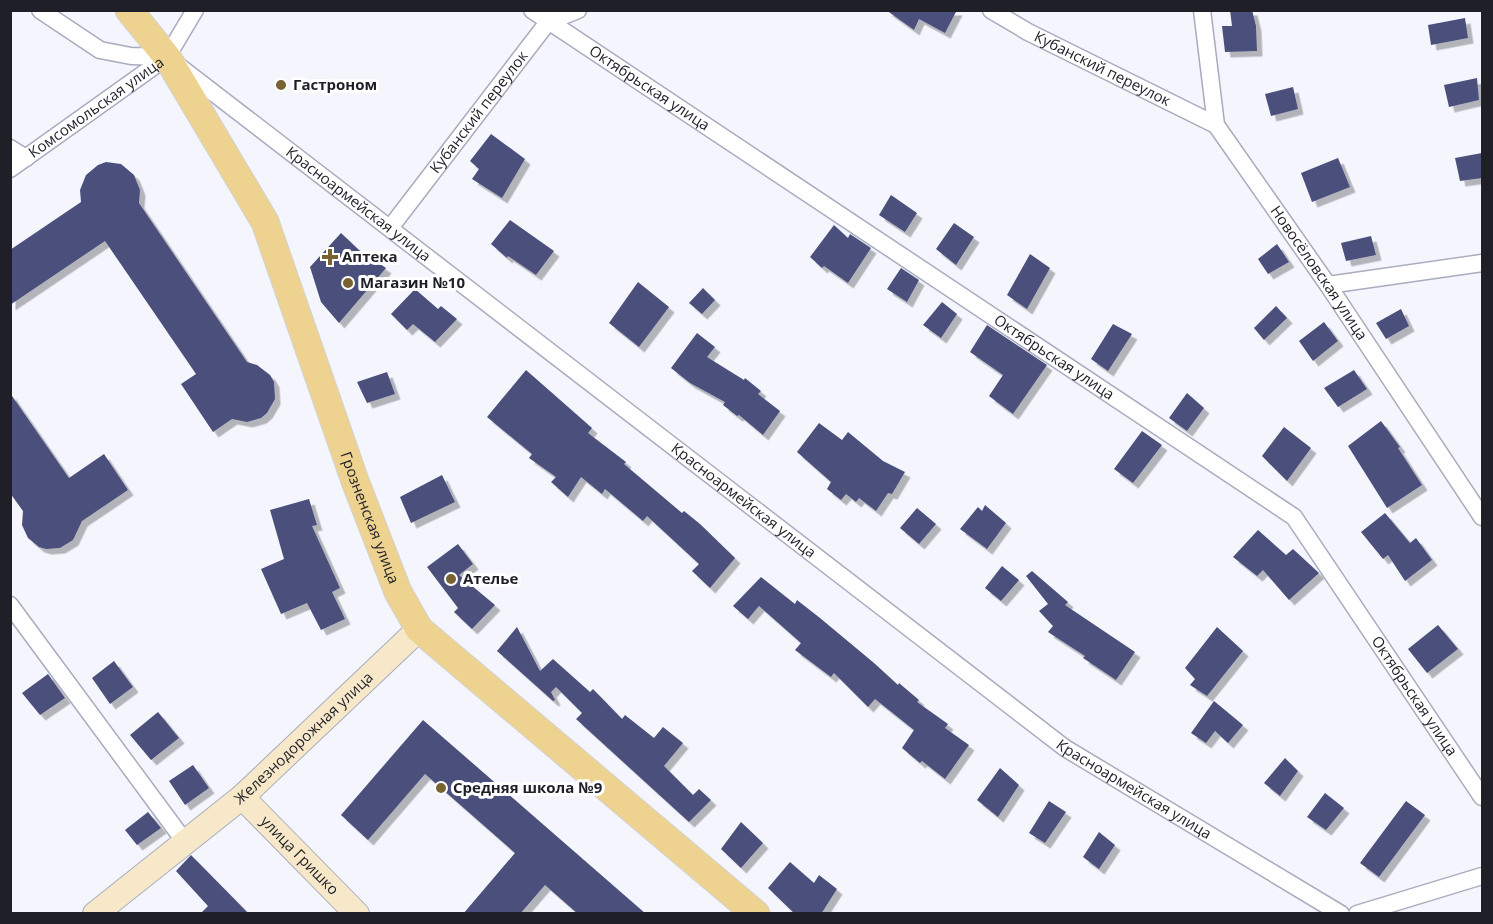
<svg xmlns="http://www.w3.org/2000/svg" width="1493" height="924" viewBox="0 0 1493 924" font-family="'Open Sans',sans-serif">
  <defs>
    <filter id="shadow"><feDropShadow dx="5.5" dy="5.5" stdDeviation="0" flood-color="#0004"/></filter>
  </defs>
  <rect width="100%" height="100%" fill="#f4f5fd"/>
  <path fill="#4b507b" filter="url(#shadow)" d="M 886,10 L 957,10 L 945,33 L 919,19 L 914,30 Z
    M 1230,10 L 1252,10 L 1256,26 L 1257,51 L 1225,52 L 1222,26 L 1232,26 Z
    M 1465,18 L 1468,38 L 1431,45 L 1428,25 Z
    M 1477,78 L 1479,100 L 1449,107 L 1444,85 Z
    M 1293,87 L 1298,109 L 1271,116 L 1265,94 Z
    M 491,134 L 525,159 L 502,198 L 472,179 L 479,169 L 470,161 Z
    M 1482,153 L 1482,178 L 1460,181 L 1455,158 Z
    M 1338,158 L 1350,187 L 1312,202 L 1301,173 Z
    M 106,162 L 121,164 L 134,175 L 140,190 L 139,203 L 247,362 L 257,365 L 270,375 L 274,382 L 275,399 L 267,413 L 261,418 L 247,422 L 232,419 L 213,432 L 181,384 L 196,374 L 105,241 L 10,305 L 10,250 L 81,202 L 80,190 L 86,175 L 98,165 Z
    M 891,195 L 917,213 L 905,232 L 879,215 Z
    M 510,220 L 554,251 L 536,275 L 508,256 L 507,258 L 491,244 Z
    M 954,223 L 974,237 L 956,265 L 936,249 Z
    M 834,225 L 848,238 L 850,234 L 871,248 L 848,283 L 824,266 L 822,268 L 810,257 Z
    M 341,233 L 359,250 L 386,268 L 339,323 L 321,302 L 310,267 Z
    M 1371,236 L 1376,255 L 1346,261 L 1341,243 Z
    M 1277,244 L 1289,262 L 1268,274 L 1258,259 Z
    M 1030,254 L 1050,268 L 1027,309 L 1007,295 Z
    M 901,268 L 919,280 L 907,302 L 887,289 Z
    M 638,282 L 669,307 L 639,347 L 609,323 Z
    M 703,288 L 715,300 L 702,314 L 689,303 Z
    M 415,289 L 438,309 L 441,306 L 457,319 L 435,342 L 413,324 L 407,330 L 391,314 Z
    M 942,302 L 957,314 L 941,338 L 923,325 Z
    M 1276,306 L 1287,318 L 1264,340 L 1254,328 Z
    M 1401,309 L 1409,326 L 1386,339 L 1376,323 Z
    M 1324,322 L 1338,341 L 1313,361 L 1299,341 Z
    M 1113,324 L 1132,334 L 1108,371 L 1091,359 Z
    M 987,325 L 1047,365 L 1013,414 L 989,396 L 1003,375 L 970,352 Z
    M 697,333 L 715,347 L 707,357 L 744,380 L 745,378 L 761,391 L 758,394 L 780,411 L 763,435 L 739,415 L 737,416 L 723,405 L 725,402 L 690,383 L 671,368 Z
    M 526,370 L 592,428 L 588,433 L 626,462 L 624,464 L 682,513 L 684,511 L 700,524 L 735,558 L 710,588 L 692,571 L 699,564 L 647,516 L 643,521 L 605,489 L 602,494 L 581,477 L 568,497 L 551,482 L 556,477 L 529,458 L 532,454 L 487,417 Z
    M 1354,370 L 1367,389 L 1338,407 L 1324,388 Z
    M 387,372 L 395,394 L 367,403 L 357,382 Z
    M 10,393 L 69,478 L 104,454 L 128,490 L 82,521 L 73,540 L 60,548 L 46,549 L 39,547 L 28,538 L 22,525 L 23,511 L 10,493 Z
    M 1187,393 L 1204,408 L 1187,431 L 1169,418 Z
    M 1381,421 L 1400,447 L 1398,448 L 1422,485 L 1387,508 L 1348,446 Z
    M 819,423 L 842,440 L 848,432 L 883,461 L 905,472 L 892,494 L 888,493 L 876,511 L 859,498 L 856,502 L 846,494 L 841,500 L 827,489 L 831,482 L 797,452 Z
    M 1284,427 L 1311,448 L 1287,481 L 1262,456 Z
    M 1142,431 L 1162,445 L 1133,483 L 1114,469 Z
    M 442,475 L 455,502 L 411,523 L 400,497 Z
    M 309,499 L 317,525 L 312,526 L 340,588 L 332,592 L 345,619 L 321,630 L 307,603 L 281,614 L 261,569 L 284,559 L 270,510 Z
    M 985,505 L 1006,523 L 987,549 L 960,529 L 978,507 L 982,511 Z
    M 917,508 L 936,524 L 919,544 L 900,528 Z
    M 1385,513 L 1410,543 L 1416,538 L 1432,560 L 1405,581 L 1388,555 L 1383,559 L 1361,532 Z
    M 1258,530 L 1286,555 L 1293,549 L 1319,573 L 1289,600 L 1263,570 L 1257,576 L 1233,557 Z
    M 458,544 L 473,564 L 459,575 L 495,605 L 472,629 L 454,612 L 458,608 L 427,567 Z
    M 1002,566 L 1019,580 L 1001,601 L 985,588 Z
    M 1032,571 L 1068,602 L 1065,605 L 1135,652 L 1116,680 L 1083,658 L 1085,656 L 1048,632 L 1053,626 L 1039,611 L 1048,604 L 1026,576 Z
    M 761,577 L 795,604 L 797,600 L 820,618 L 874,663 L 898,685 L 899,683 L 919,700 L 917,702 L 948,724 L 945,728 L 969,745 L 945,779 L 922,761 L 920,763 L 902,748 L 914,730 L 875,699 L 868,707 L 834,673 L 831,677 L 795,650 L 801,643 L 759,606 L 748,619 L 733,606 Z
    M 1438,625 L 1458,649 L 1427,673 L 1408,649 Z
    M 517,627 L 540,671 L 553,659 L 590,692 L 593,689 L 622,719 L 625,715 L 654,738 L 663,727 L 683,743 L 664,766 L 693,795 L 699,789 L 711,800 L 689,822 L 576,719 L 582,713 L 556,687 L 551,692 L 555,700 L 553,701 L 497,651 Z
    M 1217,627 L 1243,651 L 1207,696 L 1190,685 L 1195,679 L 1185,668 Z
    M 114,661 L 133,687 L 110,704 L 92,678 Z
    M 48,674 L 65,698 L 40,715 L 22,693 Z
    M 1214,701 L 1243,725 L 1228,743 L 1215,731 L 1206,743 L 1191,733 Z
    M 158,712 L 179,738 L 151,760 L 130,735 Z
    M 423,720 L 646,914 L 578,914 L 545,885 L 520,914 L 463,914 L 515,853 L 425,774 L 368,840 L 341,815 Z
    M 1285,758 L 1298,771 L 1280,796 L 1264,783 Z
    M 193,765 L 209,788 L 185,805 L 169,781 Z
    M 1000,768 L 1019,785 L 998,817 L 977,800 Z
    M 1325,793 L 1344,808 L 1326,830 L 1307,817 Z
    M 1049,801 L 1066,812 L 1045,843 L 1029,833 Z
    M 1406,801 L 1425,815 L 1379,877 L 1360,863 Z
    M 148,812 L 161,828 L 137,845 L 125,830 Z
    M 741,822 L 763,843 L 741,868 L 721,849 Z
    M 1099,832 L 1115,845 L 1099,869 L 1083,857 Z
    M 191,855 L 249,914 L 200,914 L 208,906 L 176,871 Z
    M 790,862 L 814,883 L 819,875 L 837,889 L 821,914 L 795,914 L 768,888 Z"/>
  <g fill="none" stroke-linecap="round" stroke-linejoin="round">
    <defs>
      <g id="street">
        <path id="s1" d="M 40,10 L 100,50 L 131,56 L 167,57 L 1065,748 L 1341,914"/>
        <path id="s2" d="M 532,10 L 1294,517 L 1482,797"/>
        <path id="s3" d="M 991,10 L 1028,32 L 1216,125"/>
        <path id="s4" d="M 1202,10 L 1216,125 L 1328,285 L 1482,517"/>
        <path d="M 10,148 L 26,158"/>
        <path id="s5" d="M 10,169 L 167,57 L 195,10"/>
        <path id="s6" d="M 390,228 L 548,22 L 578,10"/>
        <path d="M 1328,285 L 1482,263"/>
        <path d="M 10,605 L 185,842"/>
        <path d="M 1357,914 L 1482,876"/>
      </g>
      <g id="secondary">
        <path id="s7" d="M 242,797 L 357,914"/>
        <path id="s8" d="M 95,914 L 242,797 L 419,629"/>
      </g>
      <g id="primary">
        <path id="s9" d="M 129,10 L 167,57 L 265,222 L 355,481 L 398,592 L 419,629 L 756,914"/>
      </g>
    </defs>
    <use href="#street" stroke="#a8acbe" stroke-width="19"/>
    <use href="#secondary" stroke="#a8acbe" stroke-width="26"/>
    <use href="#primary" stroke="#d2d2d4" stroke-width="29"/>
    <use href="#street" stroke="#fff" stroke-width="16"/>
    <use href="#secondary" stroke="#f6e8c8" stroke-width="24"/>
    <use href="#primary" stroke="#eed290" stroke-width="27"/>
  </g>
  <g fill="#786232" stroke="#fff" stroke-width="2">
    <circle cx="281" cy="85" r="6"/>
    <path d="M327 248h6v6h6v6h-6v6h-6v-6h-6v-6h6z"/>
    <circle cx="348" cy="283" r="6"/>
    <circle cx="451" cy="579" r="6"/>
    <circle cx="441" cy="788" r="6"/>
  </g>
  <g text-anchor="middle" stroke-width="6" stroke-linejoin="round" paint-order="stroke">
    <g font-size="15" fill="#1f2027" stroke="#fff">
      <text dy="5" stroke="none"><textPath href="#s3" startOffset="126">Кубанский переулок</textPath></text>
      <text dy="5" stroke="none"><textPath href="#s2" startOffset="141">Октябрьская улица</textPath></text>
      <text dy="5" stroke="none"><textPath href="#s5" startOffset="106">Комсомольская улица</textPath></text>
      <text dy="5" stroke="none"><textPath href="#s6" startOffset="146">Кубанский переулок</textPath></text>
      <text dy="5" stroke="none"><textPath href="#s1" startOffset="381">Красноармейская улица</textPath></text>
      <text dy="5" stroke="none"><textPath href="#s4" startOffset="296">Новосёловская улица</textPath></text>
      <text dy="5" stroke="none"><textPath href="#s2" startOffset="627">Октябрьская улица</textPath></text>
      <text dy="5" stroke="none"><textPath href="#s1" startOffset="867">Красноармейская улица</textPath></text>
      <text dy="5" stroke="none"><textPath href="#s9" startOffset="566">Грозненская улица</textPath></text>
      <text dy="5" stroke="none"><textPath href="#s2" startOffset="1131">Октябрьская улица</textPath></text>
      <text dy="5" stroke="none"><textPath href="#s8" startOffset="273">Железнодорожная улица</textPath></text>
      <text dy="5" stroke="none"><textPath href="#s1" startOffset="1353">Красноармейская улица</textPath></text>
      <text dy="5" stroke="none"><textPath href="#s7" startOffset="82">улица Гришко</textPath></text>
    </g>
    <g font-size="15" font-weight="bold" fill="#1f2027" stroke="#fff" text-anchor="start">
      <text x="293" y="90">Гастроном</text>
      <text x="342" y="262">Аптека</text>
      <text x="360" y="288">Магазин №10</text>
      <text x="463" y="584">Ателье</text>
      <text x="453" y="793">Средняя школа №9</text>
    </g>
  </g>
  <rect width="1493" height="924" fill="none" stroke="#1f2027" stroke-width="24"/>
</svg>
